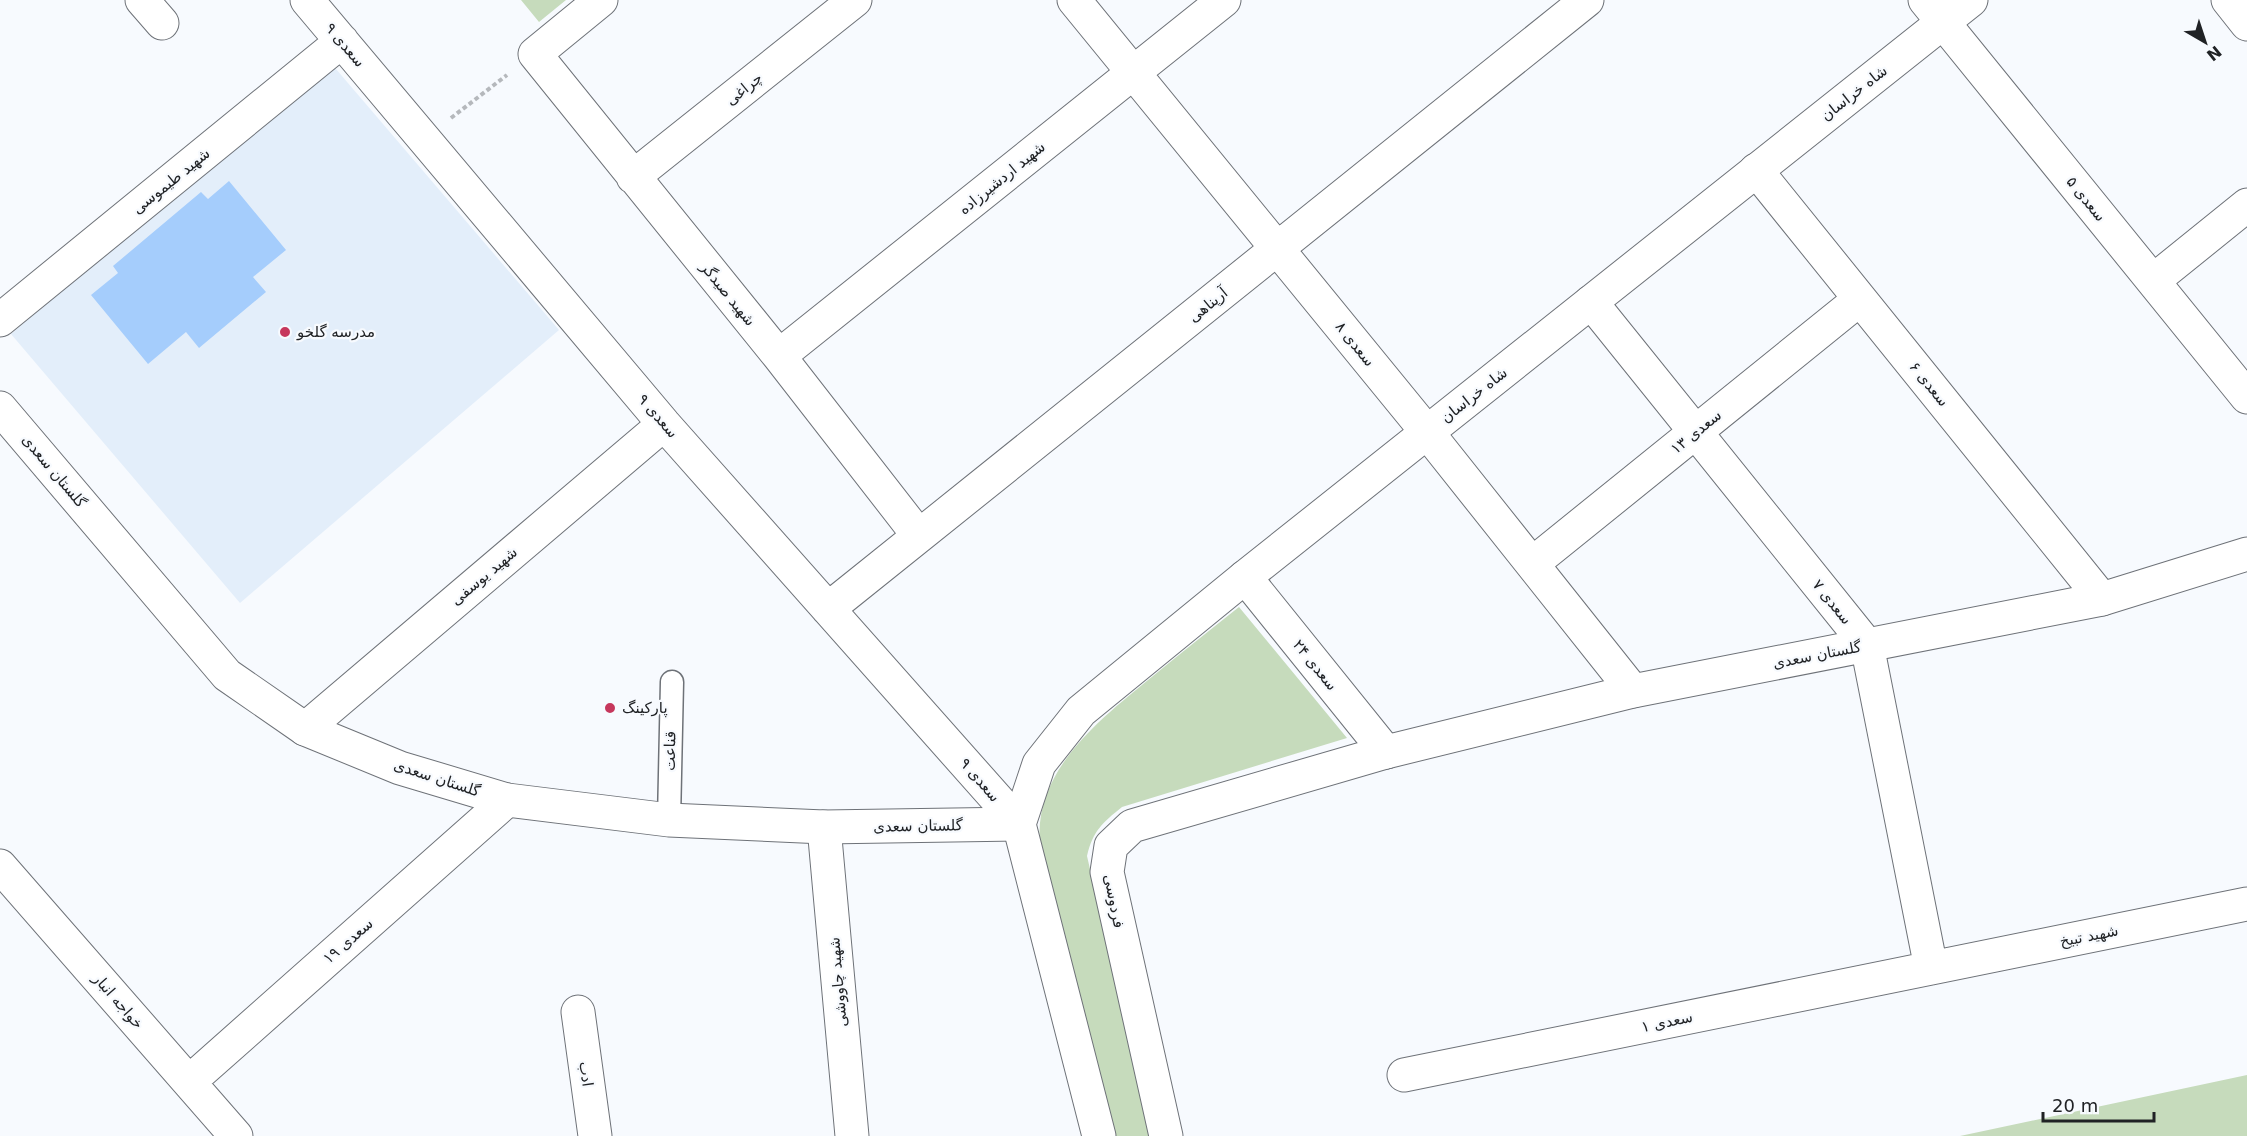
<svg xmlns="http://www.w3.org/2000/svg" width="2247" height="1136" viewBox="0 0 2247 1136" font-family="'DejaVu Sans','Noto Naskh Arabic',sans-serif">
  <rect width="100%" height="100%" fill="#f7fafe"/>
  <path fill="#e3eefa" d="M 330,62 L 559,330 L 240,603 L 11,334 Z"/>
  <path fill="#c6dbbc" d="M 521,0 L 566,0 L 539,22 Z
    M 1239,607 L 1347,738 L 1122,807 C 1102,823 1093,831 1087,856 L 1151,1136 L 1116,1136 L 1042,858 C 1025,776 1097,722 1153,676 C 1181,653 1210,630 1239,607 Z
    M 2247,1075 L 2247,1136 L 1960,1136 Z"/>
  <path fill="#a5cdfc" d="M 229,181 L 286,250 L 253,277 L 266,292 L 199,348 L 186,332 L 148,364 L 91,295 L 118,273 L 113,266 L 201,192 L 208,199 Z"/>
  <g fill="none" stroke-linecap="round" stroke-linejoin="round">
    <defs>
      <path id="service" d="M 669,820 L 672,682"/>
      <path id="minor" d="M 142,0 L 162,23
        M 307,0 L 664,424 L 1019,824
        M 601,0 L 535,54 L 779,356 L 919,536
        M 1074,0 L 1427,432 L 1633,691
        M 1925,0 L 2247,397
        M 2228,0 L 2247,24
        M 1756,170 L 2102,599
        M 633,177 L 855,0
        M 2153,281 L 2247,205
        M 1591,302 L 1867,645 L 1931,968
        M 0,320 L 342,41
        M 779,356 L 1224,0
        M 1532,564 L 1860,299
        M 1245,577 L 1386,752
        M 828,609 L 1587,0
        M 305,729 L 664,424
        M 824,827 L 852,1136
        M 0,866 L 236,1136
        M 578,1012 L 595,1136
        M 1404,1075 L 2247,904
        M 189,1082 L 507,800"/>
      <path id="tertiary" d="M 0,408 L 227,675 L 305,729 L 400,768 L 507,800 L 669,820 L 824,827 L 1019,824
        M 1386,752 L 1633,691 L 2102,599 L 2247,554"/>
      <path id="secondary" d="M 1099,1136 L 1019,824 L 1039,764 L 1081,711 L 1245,577 L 1971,0
        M 1166,1136 L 1107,872 L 1111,846 L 1132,826 L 1386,752"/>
    </defs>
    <use href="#service" stroke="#6e7278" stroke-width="25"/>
    <use href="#minor" stroke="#6e7278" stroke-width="35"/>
    <use href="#tertiary" stroke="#6e7278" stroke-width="35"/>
    <use href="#secondary" stroke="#6e7278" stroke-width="35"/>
    <path stroke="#b5b8bc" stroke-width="4" stroke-dasharray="4.5 3" stroke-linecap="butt" d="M 451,118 L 507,75"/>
    <use href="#service" stroke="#fff" stroke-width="22"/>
    <use href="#minor" stroke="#fff" stroke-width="33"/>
    <use href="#tertiary" stroke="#fff" stroke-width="33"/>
    <use href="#secondary" stroke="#fff" stroke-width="33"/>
  </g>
  <g fill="#c6375c" stroke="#f7fafe" stroke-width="2">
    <circle cx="285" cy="332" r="6"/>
    <circle cx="610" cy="708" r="6"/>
  </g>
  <g text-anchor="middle" stroke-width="4.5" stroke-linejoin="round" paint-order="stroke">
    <g font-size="15" fill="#202225" stroke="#f7fafe">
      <text transform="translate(345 45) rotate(50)" y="5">سعدی ۹</text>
      <text transform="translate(744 89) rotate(-39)" y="5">چراغی</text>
      <text transform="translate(1854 93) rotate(-38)" y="5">شاه خراسان</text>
      <text transform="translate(1002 178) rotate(-39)" y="5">شهید اردشیرزاده</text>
      <text transform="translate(171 181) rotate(-39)" y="5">شهید طیموسی</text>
      <text transform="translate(2086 199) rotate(51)" y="5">سعدی ۵</text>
      <text transform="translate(728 294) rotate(51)" y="5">شهید صیدگر</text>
      <text transform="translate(1208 305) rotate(-39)" y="5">آرپناهی</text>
      <text transform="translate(1355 344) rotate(51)" y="5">سعدی ۸</text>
      <text transform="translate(1929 384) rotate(51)" y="5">سعدی ۶</text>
      <text transform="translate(1474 395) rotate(-38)" y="5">شاه خراسان</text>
      <text transform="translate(658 416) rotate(49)" y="5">سعدی ۹</text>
      <text transform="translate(1696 432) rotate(-39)" y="5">سعدی ۱۳</text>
      <text transform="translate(54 471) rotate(50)" y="5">گلستان سعدی</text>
      <text transform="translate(484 576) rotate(-40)" y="5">شهید یوسفی</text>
      <text transform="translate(1832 602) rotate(51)" y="5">سعدی ۷</text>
      <text transform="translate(1817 655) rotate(-11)" y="5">گلستان سعدی</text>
      <text transform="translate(1315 665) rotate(51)" y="5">سعدی ۲۴</text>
      <text transform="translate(670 751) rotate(-89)" y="5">قناعت</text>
      <text transform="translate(437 778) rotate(18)" y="5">گلستان سعدی</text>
      <text transform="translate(980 780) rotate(49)" y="5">سعدی ۹</text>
      <text transform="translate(918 826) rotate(-1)" y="5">گلستان سعدی</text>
      <text transform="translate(1114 901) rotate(79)" y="5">فردوسی</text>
      <text transform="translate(2089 936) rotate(-11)" y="5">شهید تبیخ</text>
      <text transform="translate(348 941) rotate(-41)" y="5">سعدی ۱۹</text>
      <text transform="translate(838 982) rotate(-95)" y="5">شهید چاووشی</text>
      <text transform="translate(118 1001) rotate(49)" y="5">خواجه انبار</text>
      <text transform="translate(1667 1022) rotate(-12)" y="5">سعدی ۱</text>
      <text transform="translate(586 1074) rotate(82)" y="5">ادب</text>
    </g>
    <g font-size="15" fill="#202225" stroke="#f7fafe" text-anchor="start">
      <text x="297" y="337">مدرسه گلخو</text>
      <text x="622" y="713">پارکینگ</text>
    </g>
  </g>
  <g transform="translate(2205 42) rotate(141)" stroke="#f7fafe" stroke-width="4.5" paint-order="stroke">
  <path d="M0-4.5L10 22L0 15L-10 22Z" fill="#202225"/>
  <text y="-9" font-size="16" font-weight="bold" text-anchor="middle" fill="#202225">N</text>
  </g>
  <path d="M2043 1112v9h111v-9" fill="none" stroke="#202225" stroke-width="3"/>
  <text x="2052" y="1112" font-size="18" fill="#202225" stroke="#f7fafe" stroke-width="4.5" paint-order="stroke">20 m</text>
</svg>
